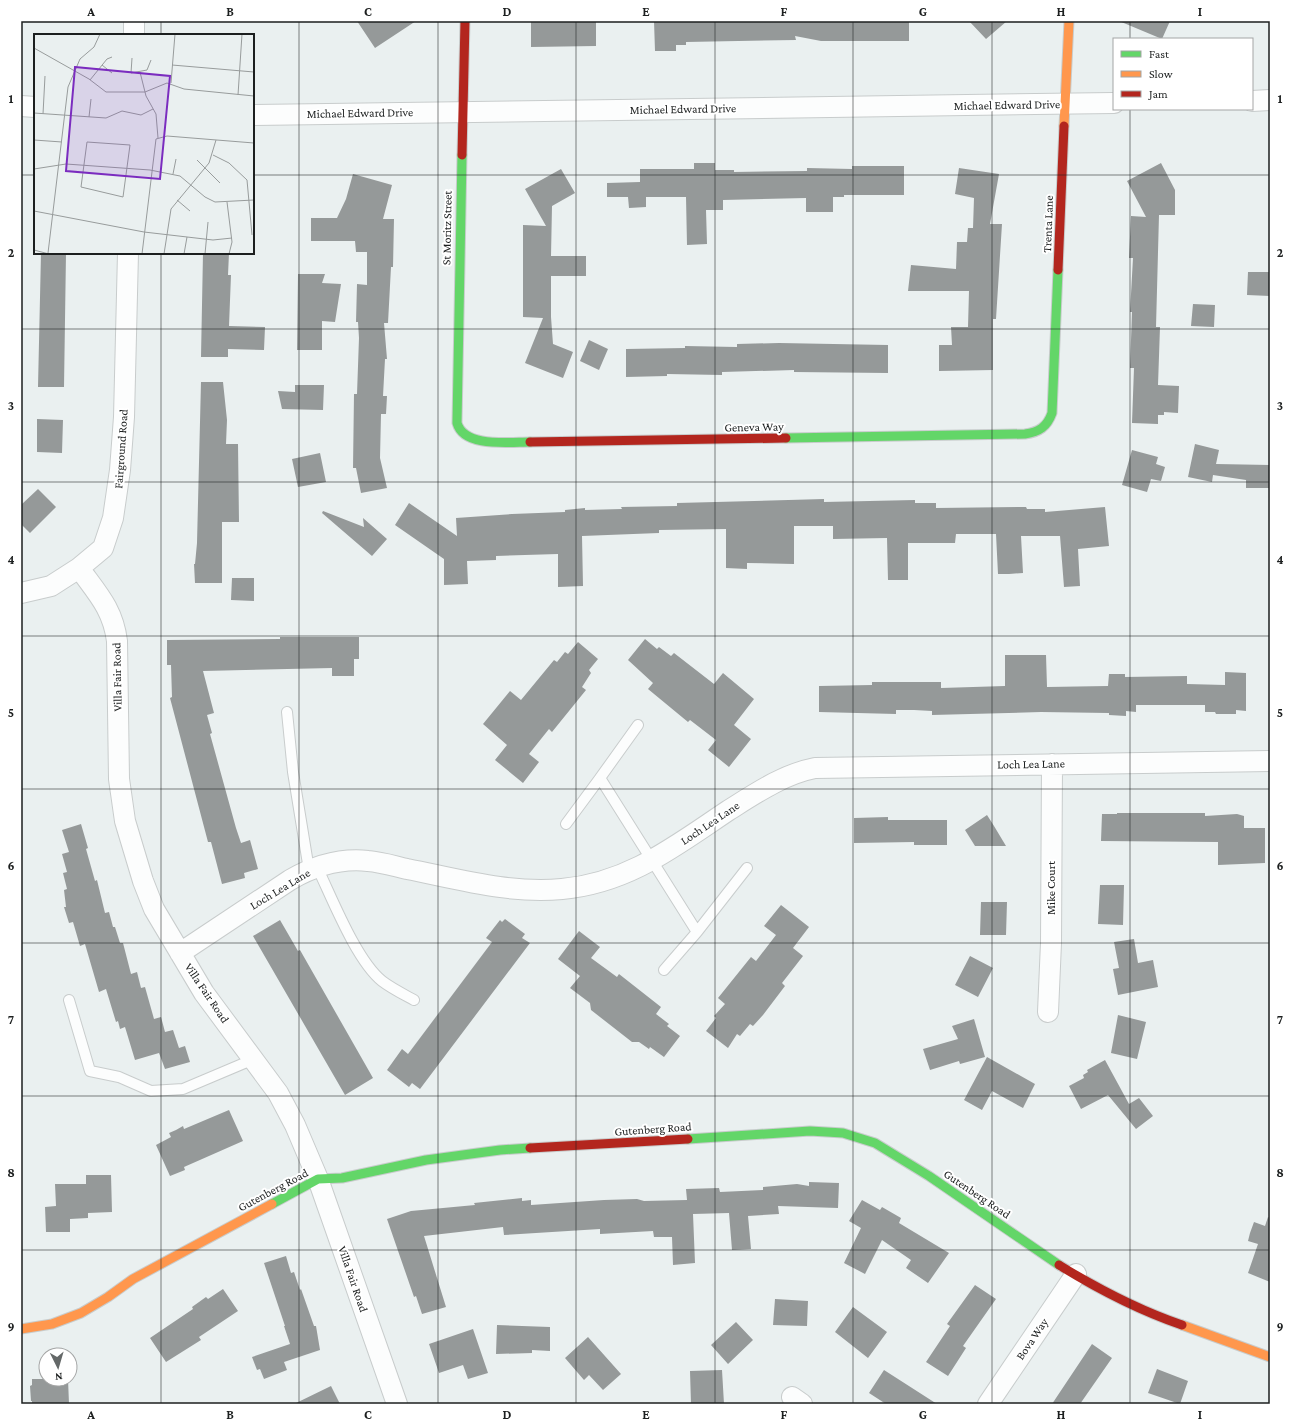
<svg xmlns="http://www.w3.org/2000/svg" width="1291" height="1425" viewBox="0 0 1291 1425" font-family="'Crimson Pro',serif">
  <rect width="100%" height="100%" fill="#eaf0f0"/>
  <path fill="#959999" d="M 357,21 L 416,21 L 375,48 Z
    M 531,21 L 596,21 L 596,46 L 531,47 Z
    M 654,21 L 909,21 L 909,41 L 821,41 L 795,36 L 796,40 L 686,42 L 686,45 L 676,45 L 676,51 L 655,51 Z
    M 969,21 L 1007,21 L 986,39 Z
    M 1119,21 L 1170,21 L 1162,39 Z
    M 694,163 L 715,163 L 715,170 L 734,170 L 734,172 L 807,171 L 807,168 L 852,169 L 852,166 L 904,166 L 904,195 L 844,195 L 844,197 L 833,197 L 833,212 L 806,212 L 806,198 L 723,200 L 723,210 L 706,210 L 707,244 L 687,245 L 686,197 L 646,197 L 646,207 L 629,208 L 628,197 L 607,197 L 607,183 L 640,182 L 640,169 L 694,169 Z
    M 1161,163 L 1175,190 L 1175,215 L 1159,215 L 1156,327 L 1160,327 L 1158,385 L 1179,386 L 1178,413 L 1164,412 L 1164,415 L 1158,415 L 1158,424 L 1132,423 L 1134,368 L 1130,368 L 1132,312 L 1130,312 L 1133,258 L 1129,258 L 1131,216 L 1146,217 L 1127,181 Z
    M 959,168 L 999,174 L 990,224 L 1002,224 L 996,319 L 993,319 L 993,370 L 939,371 L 939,345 L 952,345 L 951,327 L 968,327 L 969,291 L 908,291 L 911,265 L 956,269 L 957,242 L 967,242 L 968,228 L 973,228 L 974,198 L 955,194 Z
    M 561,169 L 575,193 L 552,206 L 551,256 L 586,256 L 586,276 L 551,276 L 551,317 L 553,344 L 573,352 L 563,378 L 525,363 L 543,318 L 523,317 L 523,225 L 546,226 L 525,189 Z
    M 353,174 L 392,185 L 383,219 L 394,219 L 393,267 L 391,267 L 388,323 L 384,323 L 387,359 L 385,359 L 383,396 L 387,396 L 386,414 L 381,414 L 380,458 L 387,488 L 361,493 L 356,468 L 353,468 L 354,394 L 357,394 L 359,338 L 358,322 L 356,322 L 357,284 L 367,285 L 367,252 L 356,252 L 355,241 L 311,241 L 311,218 L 337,218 L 346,199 Z
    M 41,253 L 66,253 L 64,387 L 38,387 Z
    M 203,253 L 229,253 L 228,275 L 231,275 L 229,326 L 265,327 L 264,350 L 228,349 L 228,357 L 201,357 Z
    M 1248,272 L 1270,272 L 1270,296 L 1247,295 Z
    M 298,274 L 325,274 L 322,283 L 341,284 L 335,322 L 322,321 L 322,350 L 297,350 Z
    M 1193,304 L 1215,305 L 1214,327 L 1191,326 Z
    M 589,340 L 608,349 L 599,370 L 580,361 Z
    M 779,343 L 888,345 L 888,373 L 794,372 L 794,370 L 722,372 L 722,375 L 667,374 L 667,376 L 626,377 L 626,349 L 685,348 L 685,346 L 737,347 L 737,344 Z
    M 201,382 L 223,382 L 227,420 L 226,444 L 238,444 L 239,522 L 222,522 L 222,583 L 195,583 L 194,564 L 195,564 L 197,543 Z
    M 295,385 L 324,385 L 323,410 L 282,409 L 278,391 L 295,392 Z
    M 37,419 L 63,420 L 62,453 L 37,452 Z
    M 1195,444 L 1219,450 L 1216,464 L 1270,465 L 1270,488 L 1246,488 L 1246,480 L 1213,475 L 1212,482 L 1188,477 Z
    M 1132,450 L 1158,457 L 1156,464 L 1165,467 L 1161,481 L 1151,479 L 1147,492 L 1122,485 Z
    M 320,453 L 326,482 L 298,487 L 292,459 Z
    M 38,489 L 56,507 L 30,533 L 21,524 L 21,505 Z
    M 824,499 L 824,502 L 915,500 L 915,503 L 936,503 L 936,508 L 1026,507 L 1027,509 L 1045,509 L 1045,512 L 1105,507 L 1109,546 L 1078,549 L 1080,586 L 1064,587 L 1060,536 L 1021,536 L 1023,573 L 1009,574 L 998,574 L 996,534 L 956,534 L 955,543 L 908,543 L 908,580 L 888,580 L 887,538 L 833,539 L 833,526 L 794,526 L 794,564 L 747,563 L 747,569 L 726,568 L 726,529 L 659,530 L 659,533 L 582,536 L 583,586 L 558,587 L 558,554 L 496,556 L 496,560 L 467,561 L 468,584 L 444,585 L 444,559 L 395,525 L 409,503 L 457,536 L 456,518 L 512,514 L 565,512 L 565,510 L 585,508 L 585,510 L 622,509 L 621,507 L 677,506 L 677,503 Z
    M 323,511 L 364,527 L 363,518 L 387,539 L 372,556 L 322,513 Z
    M 232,578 L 254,578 L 254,601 L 231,600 Z
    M 280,637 L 359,637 L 359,659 L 354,659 L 354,676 L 332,676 L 332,668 L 203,671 L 214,713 L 207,715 L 212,733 L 210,734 L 236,828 L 241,843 L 250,840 L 258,869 L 244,873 L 245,878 L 222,884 L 211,842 L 208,842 L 170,698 L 172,697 L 171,665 L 167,665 L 167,640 L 280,639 Z
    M 645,639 L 657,649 L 659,647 L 671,656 L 674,653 L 714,684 L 723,673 L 754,699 L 734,725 L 751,739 L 729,767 L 708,750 L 716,740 L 690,720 L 688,722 L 648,689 L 653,683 L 628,660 Z
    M 578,642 L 598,659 L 589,670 L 591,673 L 582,687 L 586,690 L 552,732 L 549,729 L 529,754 L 539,762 L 523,783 L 495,760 L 507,745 L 483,724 L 510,691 L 521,700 L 554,660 L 557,662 L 565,652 L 568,654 Z
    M 1005,655 L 1046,655 L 1047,687 L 1108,686 L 1109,674 L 1125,674 L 1125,677 L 1187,676 L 1187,684 L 1225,685 L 1225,672 L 1246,673 L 1246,711 L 1236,710 L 1236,714 L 1216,714 L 1215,712 L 1205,712 L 1205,705 L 1136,705 L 1136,712 L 1126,711 L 1126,716 L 1109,715 L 1109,713 L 1041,712 L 932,715 L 932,711 L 914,710 L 896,710 L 896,714 L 819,712 L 819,686 L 872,685 L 872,682 L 941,682 L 941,688 L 1005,686 Z
    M 1117,813 L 1205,813 L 1205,816 L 1237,814 L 1244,816 L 1244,828 L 1265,828 L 1265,863 L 1218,865 L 1218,842 L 1101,841 L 1102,814 L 1117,814 Z
    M 987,815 L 994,826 L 1006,846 L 975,846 L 965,830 Z
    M 888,817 L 888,820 L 947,820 L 947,845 L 914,845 L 914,842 L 854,843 L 854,818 Z
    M 81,824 L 88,848 L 86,849 L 95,881 L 97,880 L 105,913 L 109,912 L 113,927 L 115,927 L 120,943 L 123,943 L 131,974 L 137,972 L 141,988 L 145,987 L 154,1019 L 161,1017 L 165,1032 L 173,1030 L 179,1048 L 185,1046 L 190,1062 L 165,1069 L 159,1053 L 135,1060 L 125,1027 L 120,1029 L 118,1021 L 116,1022 L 106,989 L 99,992 L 85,944 L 80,946 L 73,922 L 69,923 L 64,907 L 66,907 L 64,890 L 67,889 L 63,873 L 67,872 L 62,854 L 69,852 L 62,830 Z
    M 1100,885 L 1124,885 L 1123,925 L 1098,924 Z
    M 981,902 L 1007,902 L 1006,935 L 980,935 Z
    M 781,905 L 809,927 L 793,948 L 803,956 L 782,983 L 785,986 L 763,1015 L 753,1026 L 750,1024 L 740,1036 L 737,1034 L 728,1048 L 706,1031 L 716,1018 L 714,1016 L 725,1004 L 718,998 L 751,957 L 756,961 L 776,935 L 764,926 Z
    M 505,919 L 525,934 L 522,938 L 530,943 L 420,1089 L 412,1083 L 409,1087 L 387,1070 L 402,1049 L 408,1054 L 492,942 L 486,938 L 500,920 L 502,922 Z
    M 280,920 L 298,951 L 300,950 L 373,1078 L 345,1095 L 253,936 Z
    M 579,931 L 600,947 L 591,958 L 617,977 L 619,974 L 661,1007 L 656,1014 L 669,1024 L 667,1026 L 680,1036 L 664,1057 L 650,1047 L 649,1049 L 639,1042 L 632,1042 L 591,1010 L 590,1003 L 570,988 L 580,976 L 558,959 Z
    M 1134,939 L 1138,963 L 1153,960 L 1158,987 L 1118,995 L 1113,969 L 1119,968 L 1114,942 Z
    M 970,956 L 993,968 L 978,997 L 955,985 Z
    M 1118,1015 L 1146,1022 L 1137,1059 L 1111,1053 Z
    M 974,1019 L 985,1057 L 960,1064 L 959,1061 L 930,1070 L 923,1049 L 958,1039 L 952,1026 Z
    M 987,1057 L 1035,1084 L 1023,1108 L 992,1091 L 982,1110 L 964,1100 Z
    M 1105,1060 L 1129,1104 L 1139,1098 L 1153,1116 L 1136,1129 L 1108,1095 L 1081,1109 L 1069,1086 L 1084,1078 L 1083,1075 L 1088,1072 L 1087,1070 Z
    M 229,1110 L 243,1141 L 184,1167 L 185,1170 L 170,1176 L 156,1145 L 171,1137 L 169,1133 L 176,1130 L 183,1126 L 184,1129 Z
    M 86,1175 L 111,1175 L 112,1212 L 88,1213 L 88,1218 L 70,1219 L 70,1232 L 46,1232 L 45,1207 L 56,1206 L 55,1184 L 86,1184 Z
    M 809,1182 L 839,1183 L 838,1208 L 778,1206 L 779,1214 L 748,1216 L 751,1249 L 732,1250 L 729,1213 L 693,1214 L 695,1263 L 673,1265 L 672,1237 L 654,1237 L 653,1231 L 600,1234 L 600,1229 L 504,1235 L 503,1227 L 424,1236 L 446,1307 L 422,1314 L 416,1296 L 414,1297 L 387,1219 L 411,1211 L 475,1205 L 474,1203 L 522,1198 L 522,1201 L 531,1200 L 531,1205 L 604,1200 L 637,1199 L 644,1201 L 687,1200 L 686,1189 L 719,1188 L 720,1192 L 763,1190 L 763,1187 L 797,1184 L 809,1186 Z
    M 862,1200 L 880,1210 L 882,1207 L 901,1218 L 899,1223 L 949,1253 L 928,1283 L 906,1268 L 911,1260 L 882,1240 L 865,1274 L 844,1263 L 861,1228 L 849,1221 Z
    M 1268,1217 L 1270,1218 L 1270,1282 L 1248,1273 L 1258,1244 L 1248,1241 L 1250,1233 L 1254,1222 L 1265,1226 Z
    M 286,1256 L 291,1273 L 294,1272 L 300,1290 L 301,1289 L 314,1326 L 316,1326 L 320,1350 L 284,1362 L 287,1370 L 264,1379 L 260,1369 L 257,1370 L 252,1357 L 290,1344 L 284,1326 L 285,1326 L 264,1263 Z
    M 975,1285 L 996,1299 L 963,1346 L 966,1348 L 948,1376 L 926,1362 L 950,1326 L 947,1324 Z
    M 223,1289 L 238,1311 L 199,1337 L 201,1340 L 166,1362 L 150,1338 L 193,1309 L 192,1307 L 206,1297 L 208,1299 Z
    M 775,1299 L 808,1301 L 807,1326 L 773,1325 Z
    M 853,1307 L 887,1332 L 868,1358 L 835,1332 Z
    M 736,1322 L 753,1340 L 728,1364 L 711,1345 Z
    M 497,1325 L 550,1327 L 550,1351 L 532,1350 L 532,1353 L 496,1354 Z
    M 473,1329 L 488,1373 L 468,1379 L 463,1365 L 439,1373 L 429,1344 Z
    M 588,1337 L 621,1374 L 603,1390 L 589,1375 L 584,1380 L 565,1358 Z
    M 1092,1344 L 1112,1358 L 1080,1404 L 1052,1404 Z
    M 1157,1369 L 1188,1381 L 1180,1404 L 1148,1393 Z
    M 722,1370 L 724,1404 L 691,1404 L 690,1371 Z
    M 884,1370 L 937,1404 L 886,1404 L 869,1393 Z
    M 32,1379 L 68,1379 L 69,1404 L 32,1404 L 32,1401 L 31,1401 L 30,1386 L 32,1385 Z
    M 331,1386 L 340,1404 L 294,1404 Z"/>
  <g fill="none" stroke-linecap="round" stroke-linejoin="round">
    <defs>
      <path id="lane" d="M 287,712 L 293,772 L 309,870
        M 638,725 L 600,778 L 697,932 L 664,970
        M 566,824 L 600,778
        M 317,867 C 332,898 356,960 382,981 C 391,988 403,994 414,1000
        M 697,932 L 747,868
        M 69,1000 L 90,1071 L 119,1077 L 151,1091 L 183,1089 L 254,1059"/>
      <path id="street" d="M 134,35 L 134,21
        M 1252,101 L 1270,100
        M 21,106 L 35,107
        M 253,115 L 1114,103
        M 79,568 C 97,593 113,609 117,641 L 119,779 L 125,821 L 143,881 L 154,909 L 204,993 L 278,1093 L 295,1125 L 318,1179 L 397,1404
        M 21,593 L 51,586 L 79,568 L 103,548 L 113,518 L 120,470 L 124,417 L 128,253
        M 180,953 L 290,880 C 314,866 341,858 368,861 C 381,862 394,866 407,869 C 458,879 509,894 562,889 C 629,883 675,846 729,810 C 756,793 784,774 815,768 L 1270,761
        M 1048,1012 L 1051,943 L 1052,764
        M 792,1397 L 802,1404
        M 988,1404 L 1076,1274"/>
      <path id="fast" d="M 462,155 L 457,423 C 464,448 509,442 530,442
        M 786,438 L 1025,434 C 1039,432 1047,427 1052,413 L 1058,270
        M 688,1139 L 810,1131 L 843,1133 L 875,1143 L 929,1176 L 1059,1265
        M 272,1204 L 318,1179 L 342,1178 L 426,1160 L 500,1150 L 530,1148"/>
      <path id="slow" d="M 1064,126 L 1069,21
        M 1182,1325 L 1270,1357
        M 21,1329 L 52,1324 L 81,1313 L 108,1297 L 133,1279 L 272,1204"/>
      <path id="jam" d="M 462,155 L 465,21
        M 1058,270 L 1064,126
        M 530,442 L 786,438
        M 530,1148 L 688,1139
        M 1059,1265 C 1098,1289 1138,1310 1182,1325"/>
    </defs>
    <use href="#lane" stroke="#c8cccc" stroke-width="12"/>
    <use href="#street" stroke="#c8cccc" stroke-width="22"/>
    <use href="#fast" stroke="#c8cccc" stroke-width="11"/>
    <use href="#slow" stroke="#c8cccc" stroke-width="11"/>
    <use href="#jam" stroke="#c8cccc" stroke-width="11"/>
    <use href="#lane" stroke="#fcfdfd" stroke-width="10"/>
    <use href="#street" stroke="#fcfdfd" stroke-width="20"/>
    <use href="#fast" stroke="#63d668" stroke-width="9"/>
    <use href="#slow" stroke="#ff974d" stroke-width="9"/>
    <use href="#jam" stroke="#b3261e" stroke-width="9"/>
  </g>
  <path fill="none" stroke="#1c1f1f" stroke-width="1" stroke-opacity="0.55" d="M 161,21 L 161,35M 299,21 L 299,1404M 438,21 L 438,1404M 576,21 L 576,1404M 715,21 L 715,1404M 853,21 L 853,1404M 992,21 L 992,1404M 1130,21 L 1130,39M 1130,109 L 1130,1404M 21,175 L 35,175M 253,175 L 1270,175M 161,253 L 161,1404M 21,329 L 1270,329M 21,482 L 1270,482M 21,636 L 1270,636M 21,789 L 1270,789M 21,943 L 1270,943M 21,1096 L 1270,1096M 21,1250 L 1270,1250"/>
  <g text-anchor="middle" stroke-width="4" stroke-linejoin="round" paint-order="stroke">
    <g font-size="12" fill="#1c1f1f" stroke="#fff">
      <text transform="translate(1007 105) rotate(-1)" y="4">Michael Edward Drive</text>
      <text transform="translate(683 109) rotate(-1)" y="4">Michael Edward Drive</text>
      <text transform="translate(360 113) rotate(-1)" y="4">Michael Edward Drive</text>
      <text transform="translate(1048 224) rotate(-88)" y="4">Trenta Lane</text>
      <text transform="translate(447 228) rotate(-89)" y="4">St Moritz Street</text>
      <text transform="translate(754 427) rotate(-1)" y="4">Geneva Way</text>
      <text transform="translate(121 449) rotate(-86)" y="4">Fairground Road</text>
      <text transform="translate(117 677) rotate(-91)" y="4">Villa Fair Road</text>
      <text transform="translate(1031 764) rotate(-1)" y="4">Loch Lea Lane</text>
      <text transform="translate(710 823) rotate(-34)" y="4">Loch Lea Lane</text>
      <text transform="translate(1051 888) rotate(-90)" y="4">Mike Court</text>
      <text transform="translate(280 889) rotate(-31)" y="4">Loch Lea Lane</text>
      <text transform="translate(207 993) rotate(56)" y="4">Villa Fair Road</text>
      <text transform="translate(653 1129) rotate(-4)" y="4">Gutenberg Road</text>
      <text transform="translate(273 1190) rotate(-28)" y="4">Gutenberg Road</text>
      <text transform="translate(977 1194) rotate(34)" y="4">Gutenberg Road</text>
      <text transform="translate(353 1279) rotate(71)" y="4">Villa Fair Road</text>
      <text transform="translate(1032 1339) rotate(-56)" y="4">Bova Way</text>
    </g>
  </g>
  <g transform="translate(34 34)">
    <rect width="220" height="220" fill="#eaf0f0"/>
    <path fill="none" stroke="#989c9c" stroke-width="1" d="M 0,14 L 55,45 L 72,58 L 111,58 L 133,49 L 150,55 L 220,62M 98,24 L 97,39 L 113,36 L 117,26M 68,31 L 78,39M 138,31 L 220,38M 106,38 L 112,62 L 122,80 L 124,104M 56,46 L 73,25 L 78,23M 137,49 L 141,0M 204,61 L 208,0M 0,79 L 72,84 L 88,77 L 107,81 L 119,75M 9,80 L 11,42M 55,83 L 57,65M 0,106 L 28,108M 53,108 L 96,111 L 89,163 L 47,153 ZM 179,121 L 195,129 L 213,146 L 218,201M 163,126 L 186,149M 0,135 L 32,130 L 116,136 L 146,142 L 171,163 L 181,168 L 220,166M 139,140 L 142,125M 143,166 L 156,177M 193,168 L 198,208 L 195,220M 0,177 L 110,198 L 179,206 L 198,204M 0,216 L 15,220M 14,219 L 34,53 L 46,25 L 60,13 L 66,0M 108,220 L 122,105 L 133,102 L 220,109M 130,220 L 137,175 L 175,129 L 182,106M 150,220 L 153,203M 171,220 L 174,188"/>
    <path fill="#7b2cbf" fill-opacity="0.15" stroke="#7b2cbf" stroke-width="2" d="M 41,33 L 136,42 L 126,145 L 32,137 Z"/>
    <rect width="220" height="220" fill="none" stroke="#1c1f1f" stroke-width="2"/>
  </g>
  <rect width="1291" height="1425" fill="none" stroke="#ffffff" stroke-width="44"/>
  <rect x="1113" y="38" width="140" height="72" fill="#ffffff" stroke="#a4a5a5"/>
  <rect x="1121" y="51" width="20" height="6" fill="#63d668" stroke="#a4a5a5"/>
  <text x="1149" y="58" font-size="12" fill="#1c1f1f">Fast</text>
  <rect x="1121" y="71" width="20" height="6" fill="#ff974d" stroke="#a4a5a5"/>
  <text x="1149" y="78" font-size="12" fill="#1c1f1f">Slow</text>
  <rect x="1121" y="91" width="20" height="6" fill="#b3261e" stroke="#a4a5a5"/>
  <text x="1149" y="98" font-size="12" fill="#1c1f1f">Jam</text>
  <g transform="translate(58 1367) rotate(175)"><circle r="19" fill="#ffffff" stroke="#a4a5a5"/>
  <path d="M0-3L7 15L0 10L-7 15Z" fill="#646868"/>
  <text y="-6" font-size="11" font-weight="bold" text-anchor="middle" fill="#1c1f1f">N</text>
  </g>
  <rect x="22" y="22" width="1247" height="1381" fill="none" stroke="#1c1f1f" stroke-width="1.5"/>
  <g font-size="13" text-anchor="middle" font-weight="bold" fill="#1c1f1f">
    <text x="91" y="16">A</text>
    <text x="230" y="16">B</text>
    <text x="368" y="16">C</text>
    <text x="507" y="16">D</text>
    <text x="646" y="16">E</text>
    <text x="784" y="16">F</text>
    <text x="923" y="16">G</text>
    <text x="1061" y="16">H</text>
    <text x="1200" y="16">I</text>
    <text x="11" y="103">1</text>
    <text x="1280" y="103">1</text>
    <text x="11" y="257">2</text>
    <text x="1280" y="257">2</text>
    <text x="11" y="410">3</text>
    <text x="1280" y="410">3</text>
    <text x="11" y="564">4</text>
    <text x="1280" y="564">4</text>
    <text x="11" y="717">5</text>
    <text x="1280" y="717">5</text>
    <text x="11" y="870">6</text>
    <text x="1280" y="870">6</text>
    <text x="11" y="1024">7</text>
    <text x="1280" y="1024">7</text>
    <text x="11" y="1177">8</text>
    <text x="1280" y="1177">8</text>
    <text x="11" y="1331">9</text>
    <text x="1280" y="1331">9</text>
    <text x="91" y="1419">A</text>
    <text x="230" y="1419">B</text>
    <text x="368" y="1419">C</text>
    <text x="507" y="1419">D</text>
    <text x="646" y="1419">E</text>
    <text x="784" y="1419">F</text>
    <text x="923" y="1419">G</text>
    <text x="1061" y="1419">H</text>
    <text x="1200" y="1419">I</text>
  </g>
</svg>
